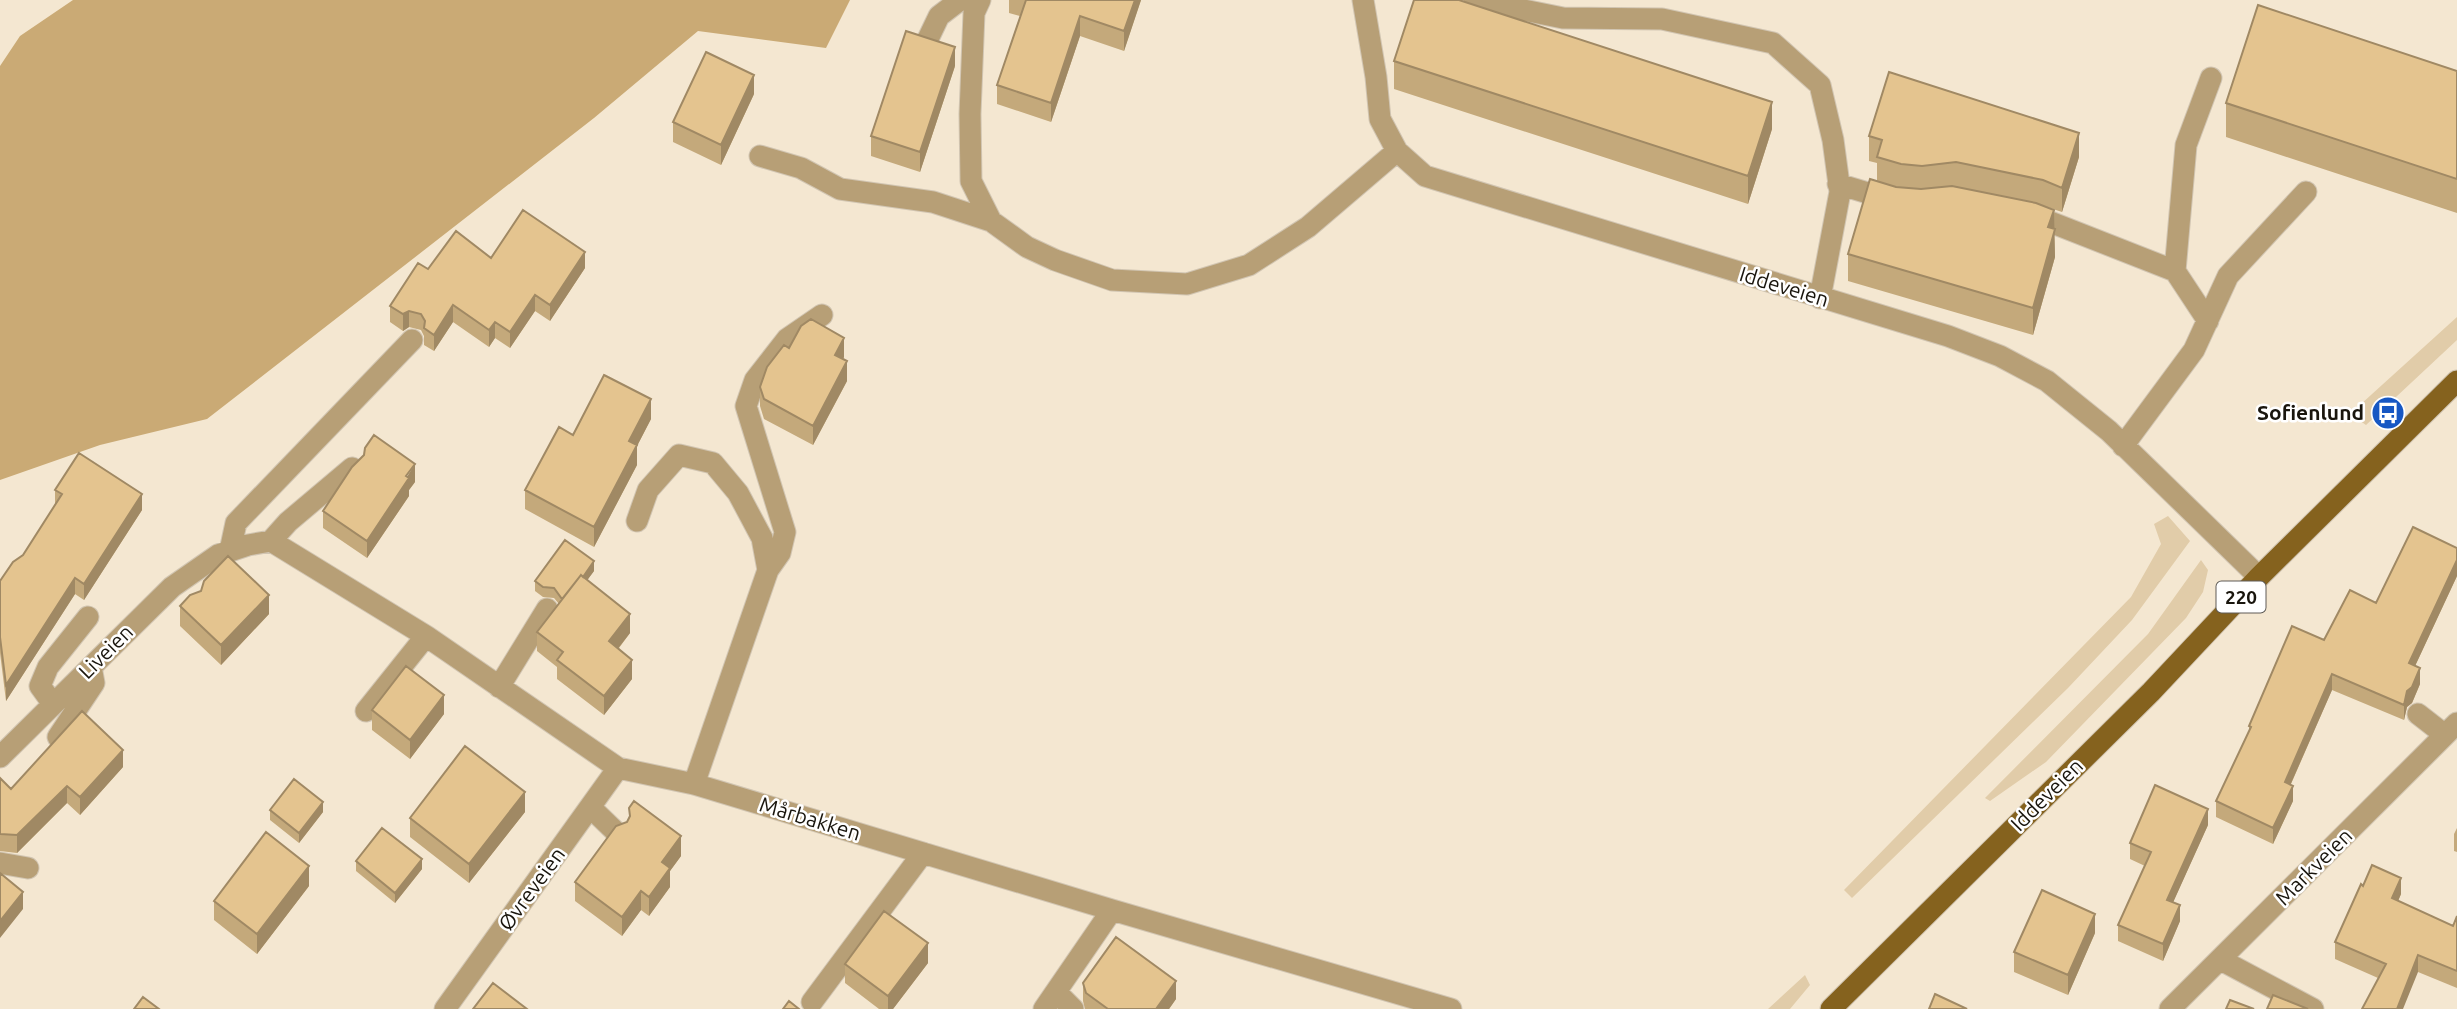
<svg xmlns="http://www.w3.org/2000/svg" width="2457" height="1009" viewBox="0 0 2457 1009" font-family="Ubuntu,sans-serif">
  <rect width="100%" height="100%" fill="#f4e7d1"/>
  <path fill="#e1cca9" d="M 2457,317 L 2457,340 L 2366,425 L 2350,414 Z
    M 2168,516 L 2190,541 L 2132,620 L 2068,688 L 1852,898 L 1844,890 L 2131,597 L 2161,544 L 2154,524 Z
    M 2201,560 L 2208,570 L 2203,592 L 2186,618 L 2046,762 L 1990,801 L 1985,798 L 2148,634 Z
    M 1805,975 L 1810,985 L 1790,1009 L 1768,1009 Z"/>
  <path fill="#caaa75" d="M 73,0 L 850,0 L 826,48 L 698,31 L 594,118 L 207,419 L 100,445 L 0,480 L 0,66 L 20,36 Z"/>
  <g fill="none" stroke-linecap="round" stroke-linejoin="round">
    <defs>
      <path id="minor" d="M 980,0 L 974,13 L 970,114 L 971,181 L 991,221 L 1027,247 L 1055,260 L 1112,280 L 1187,284 L 1249,265 L 1308,227 L 1397,151
        M 1363,0 L 1376,77 L 1380,119 L 1397,151 L 1425,176 L 1948,336 L 2000,356 L 2047,381 L 2109,431 L 2259,577
        M 1474,0 L 1563,18 L 1662,19 L 1773,43 L 1820,85 L 1833,140 L 1840,192 L 1820,298
        M 927,41 L 939,16 L 960,0
        M 760,156 L 801,168 L 840,189 L 933,202 L 991,221
        M 1838,184 L 1891,200
        M 2026,215 L 2040,218 L 2175,271 L 2208,321
        M 2175,271 L 2186,145 L 2211,78
        M 2123,446 L 2194,350 L 2228,276 L 2306,192
        M 637,521 L 648,490 L 679,455 L 713,463 L 738,493 L 762,538 L 768,570 L 694,784
        M 271,541 L 288,522 L 352,468
        M 230,551 L 236,523 L 412,340
        M 768,570 L 780,553 L 785,532 L 746,406 L 755,380 L 787,339 L 822,315
        M 499,687 L 547,609
        M 53,704 L 40,686 L 48,667 L 88,617
        M 366,711 L 426,636
        M 2418,714 L 2445,735
        M 58,737 L 94,683 L 91,667
        M 0,757 L 172,587 L 218,555 L 248,545 L 271,541 L 426,636 L 618,768 L 694,784 L 1112,910 L 1451,1009
        M 590,807 L 617,833
        M 0,863 L 28,868
        M 2221,960 L 2313,1009
        M 1056,992 L 1073,1009
        M 812,1002 L 923,853
        M 445,1009 L 618,768
        M 1044,1009 L 1112,910
        M 2170,1009 L 2457,723"/>
      <path id="major" d="M 1831,1009 L 2151,692 L 2259,577 L 2457,381"/>
    </defs>
    <use href="#minor" stroke="#d1c5b2" stroke-width="23"/>
    <use href="#major" stroke="#d1c5b2" stroke-width="23"/>
    <use href="#minor" stroke="#b79f76" stroke-width="21"/>
    <use href="#major" stroke="#85621e" stroke-width="21"/>
  </g>
  <path fill="#c4a97b" d="M 1009,0 L 1141,0 L 1124,51 L 1080,36 L 1051,122 L 997,104 L 997,85 L 1020,16 L 1009,13 Z
    M 1394,61 L 1772,129 L 1748,204 L 1394,89 Z
    M 955,66 L 920,172 L 871,156 L 871,136 Z
    M 2457,71 L 2457,213 L 2226,137 L 2226,103 Z
    M 754,94 L 721,165 L 673,142 L 673,122 Z
    M 1869,136 L 2079,157 L 2062,212 L 2041,205 L 2054,229 L 2055,257 L 2033,335 L 1848,281 L 1848,254 L 1877,182 L 1877,163 L 1869,161 Z
    M 491,258 L 585,268 L 550,321 L 535,311 L 510,348 L 495,338 L 489,347 L 453,322 L 434,351 L 424,345 L 424,336 L 421,330 L 409,327 L 403,331 L 390,322 L 390,306 L 428,269 Z
    M 789,348 L 844,357 L 843,359 L 847,381 L 813,445 L 764,419 L 760,406 L 760,387 Z
    M 651,419 L 637,446 L 637,465 L 594,547 L 525,509 L 525,490 L 573,435 Z
    M 415,482 L 409,490 L 409,496 L 367,558 L 323,528 L 323,511 Z
    M 55,490 L 142,510 L 84,600 L 75,594 L 6,701 L 0,653 L 0,581 L 23,555 L 55,505 Z
    M 594,571 L 587,580 L 630,633 L 619,648 L 632,679 L 604,715 L 557,679 L 557,667 L 537,651 L 537,632 L 559,604 L 554,598 L 543,597 L 535,591 L 535,581 Z
    M 2457,576 L 2415,666 L 2420,684 L 2412,703 L 2407,707 L 2404,720 L 2332,690 L 2291,784 L 2293,801 L 2273,844 L 2216,817 L 2216,801 L 2249,733 L 2249,726 L 2324,640 L 2376,603 Z
    M 180,606 L 269,614 L 221,665 L 180,626 Z
    M 372,710 L 444,714 L 410,759 L 372,730 Z
    M 123,767 L 80,815 L 67,803 L 17,853 L 0,851 L 0,778 L 11,789 Z
    M 629,808 L 681,856 L 670,871 L 670,887 L 649,916 L 641,910 L 622,936 L 575,901 L 575,882 L 627,822 L 629,818 Z
    M 270,810 L 323,812 L 299,843 L 270,820 Z
    M 525,812 L 469,883 L 410,837 L 410,818 Z
    M 2208,825 L 2173,902 L 2180,921 L 2163,961 L 2118,941 L 2118,925 L 2145,866 L 2130,859 L 2130,843 Z
    M 2457,828 L 2457,852 L 2454,851 L 2454,834 Z
    M 356,861 L 422,869 L 395,903 L 356,871 Z
    M 309,886 L 257,954 L 214,920 L 214,901 Z
    M 2363,886 L 2401,894 L 2398,901 L 2453,926 L 2457,916 L 2457,988 L 2418,972 L 2378,978 L 2335,959 L 2335,942 Z
    M 2095,933 L 2068,995 L 2014,972 L 2014,952 Z
    M 928,963 L 893,1009 L 879,1009 L 845,983 L 845,964 Z
    M 1083,983 L 1176,999 L 1169,1009 L 1085,1009 L 1083,1001 Z"/>
  <path fill="#a08964" d="M 1135,0 L 1141,0 L 1124,51 L 1124,31 Z
    M 1080,16 L 1080,36 L 1051,122 L 1051,103 Z
    M 955,47 L 955,66 L 920,172 L 920,152 Z
    M 754,75 L 754,94 L 721,165 L 721,145 Z
    M 1772,102 L 1772,129 L 1748,204 L 1748,176 Z
    M 2079,133 L 2079,157 L 2062,212 L 2062,188 Z
    M 2054,210 L 2055,257 L 2033,335 L 2033,308 L 2048,227 Z
    M 585,252 L 585,268 L 550,321 L 550,305 Z
    M 535,295 L 535,311 L 510,348 L 510,332 Z
    M 453,305 L 453,322 L 434,351 L 434,335 Z
    M 409,311 L 409,327 L 403,331 L 403,314 Z
    M 495,322 L 495,338 L 489,347 L 489,330 Z
    M 844,338 L 844,357 L 835,374 L 835,355 Z
    M 847,361 L 847,381 L 813,445 L 813,426 Z
    M 651,399 L 651,419 L 637,446 L 637,465 L 594,547 L 594,527 L 629,441 Z
    M 415,464 L 415,482 L 409,490 L 409,496 L 367,558 L 367,541 Z
    M 142,494 L 142,510 L 84,600 L 84,584 Z
    M 2457,560 L 2457,576 L 2409,679 L 2409,663 Z
    M 594,561 L 594,571 L 564,612 L 564,602 Z
    M 75,578 L 75,594 L 6,701 L 6,685 Z
    M 269,595 L 269,614 L 221,665 L 221,645 Z
    M 630,614 L 630,633 L 609,660 L 609,641 Z
    M 632,660 L 632,679 L 604,715 L 604,696 Z
    M 2420,668 L 2420,684 L 2412,703 L 2407,707 L 2404,720 L 2404,705 L 2407,691 Z
    M 2332,674 L 2332,690 L 2285,797 L 2285,782 Z
    M 444,695 L 444,714 L 410,759 L 410,740 Z
    M 123,750 L 123,767 L 80,815 L 80,797 Z
    M 67,786 L 67,803 L 17,853 L 17,835 Z
    M 2293,786 L 2293,801 L 2273,844 L 2273,828 Z
    M 525,792 L 525,812 L 469,883 L 469,864 Z
    M 323,802 L 323,812 L 299,843 L 299,833 Z
    M 2208,809 L 2208,825 L 2167,916 L 2167,900 Z
    M 681,836 L 681,856 L 670,871 L 670,887 L 649,916 L 649,897 L 662,862 Z
    M 422,859 L 422,869 L 395,903 L 395,893 Z
    M 309,866 L 309,886 L 257,954 L 257,934 Z
    M 2401,878 L 2401,894 L 2392,915 L 2392,898 Z
    M 641,891 L 641,910 L 622,936 L 622,917 Z
    M 23,892 L 23,909 L 0,938 L 0,921 Z
    M 2180,905 L 2180,921 L 2163,961 L 2163,944 Z
    M 2095,914 L 2095,933 L 2068,995 L 2068,975 Z
    M 928,943 L 928,963 L 893,1009 L 888,1009 L 888,996 Z
    M 2418,955 L 2418,972 L 2403,1009 L 2397,1009 Z
    M 1176,981 L 1176,999 L 1169,1009 L 1156,1009 Z"/>
  <path fill="#e4c48f" stroke="#a08964" stroke-width="2" d="M 1026,0 L 1135,0 L 1124,31 L 1080,16 L 1051,103 L 997,85 Z
    M 1414,0 L 1459,0 L 1772,102 L 1748,176 L 1394,61 Z
    M 2258,5 L 2457,71 L 2457,179 L 2226,103 Z
    M 906,31 L 955,47 L 920,152 L 871,136 Z
    M 706,52 L 754,75 L 721,145 L 673,122 Z
    M 1889,72 L 2079,133 L 2062,188 L 2043,180 L 1956,162 L 1922,166 L 1901,164 L 1877,157 L 1882,140 L 1869,136 Z
    M 1870,179 L 1896,187 L 1921,189 L 1952,186 L 2036,203 L 2054,210 L 2048,227 L 2055,229 L 2033,308 L 1848,254 Z
    M 523,210 L 585,252 L 550,305 L 535,295 L 510,332 L 495,322 L 489,330 L 453,305 L 434,335 L 424,328 L 425,321 L 421,314 L 409,311 L 403,314 L 390,306 L 418,263 L 428,269 L 456,231 L 491,258 Z
    M 811,319 L 844,338 L 835,355 L 847,361 L 813,426 L 764,399 L 760,387 L 767,367 L 784,345 L 789,348 L 801,326 Z
    M 604,375 L 651,399 L 629,441 L 637,445 L 594,527 L 525,490 L 559,427 L 573,435 Z
    M 374,435 L 415,464 L 406,476 L 409,478 L 367,541 L 323,511 L 352,467 L 364,455 L 365,448 Z
    M 79,453 L 142,494 L 84,584 L 75,578 L 6,685 L 0,637 L 0,581 L 13,562 L 23,555 L 62,494 L 55,490 Z
    M 2413,527 L 2457,548 L 2457,560 L 2409,663 L 2420,668 L 2412,687 L 2407,691 L 2404,705 L 2332,674 L 2285,782 L 2293,786 L 2273,828 L 2216,801 L 2251,727 L 2249,726 L 2292,626 L 2324,640 L 2350,590 L 2376,603 Z
    M 565,540 L 594,561 L 583,577 L 581,575 L 562,599 L 554,588 L 543,587 L 535,581 Z
    M 228,556 L 269,595 L 221,645 L 180,606 L 190,595 L 201,591 L 204,581 Z
    M 581,575 L 630,614 L 609,641 L 632,660 L 604,696 L 557,660 L 563,652 L 537,632 Z
    M 406,666 L 444,695 L 410,740 L 372,710 Z
    M 82,711 L 123,750 L 80,797 L 67,786 L 17,835 L 0,834 L 0,778 L 11,789 Z
    M 465,746 L 525,792 L 469,864 L 410,818 Z
    M 294,779 L 323,802 L 299,833 L 270,810 Z
    M 2155,785 L 2208,809 L 2167,900 L 2180,905 L 2163,944 L 2118,925 L 2151,852 L 2130,843 Z
    M 634,801 L 681,836 L 662,862 L 670,868 L 649,897 L 641,891 L 622,917 L 575,882 L 616,826 L 627,822 L 630,816 L 629,808 Z
    M 382,828 L 422,859 L 395,893 L 356,861 Z
    M 266,832 L 309,866 L 257,934 L 214,901 Z
    M 2372,865 L 2401,878 L 2392,898 L 2453,926 L 2457,916 L 2457,971 L 2418,955 L 2397,1009 L 2362,1009 L 2386,964 L 2335,942 L 2361,884 L 2363,886 Z
    M 0,873 L 23,892 L 0,921 Z
    M 2042,890 L 2095,914 L 2068,975 L 2014,952 Z
    M 884,911 L 928,943 L 888,996 L 845,964 Z
    M 1116,937 L 1176,981 L 1156,1009 L 1108,1009 L 1086,993 L 1083,983 Z
    M 493,983 L 527,1009 L 473,1009 Z
    M 1935,994 L 1967,1009 L 1929,1009 Z
    M 2273,995 L 2308,1009 L 2267,1009 Z
    M 143,997 L 159,1009 L 134,1009 Z
    M 2230,1000 L 2254,1009 L 2226,1009 Z
    M 789,1001 L 799,1009 L 783,1009 Z"/>
  <defs>
    <symbol id="bus-disc" viewBox="-11 -11 22 22"><circle r="9.5" fill="#1757c3" stroke="#fff"/><path d="M-5-6H5V4H4V6H2V4H-2V6H-4V4H-5ZM-3.5-4V0h7V-4ZM-3.5 1.2v1.5H-2V1.2ZM2 1.2v1.5H3.5V1.2Z" fill="#fff"/></symbol>
  </defs>
  <g fill-rule="evenodd">
    <use href="#bus-disc" x="2369" y="394" width="38" height="38"/>
  </g>
  <g text-anchor="middle" stroke-width="5" stroke-linejoin="round" paint-order="stroke">
    <rect fill="#fff" stroke="#5e5b56" stroke-width="2" x="2216.5" y="581.5" width="49" height="31" rx="5"/>
    <g font-size="19" font-weight="bold" fill="#19150d">
      <text x="2241" y="604">220</text>
    </g>
    <g font-size="21" fill="#19150d" stroke="#fff">
      <text transform="translate(1784 287) rotate(17)" y="7">Iddeveien</text>
      <text transform="translate(106 652) rotate(-45)" y="7">Liveien</text>
      <text transform="translate(2047 795) rotate(-45)" y="7">Iddeveien</text>
      <text transform="translate(810 819) rotate(17)" y="7">Mårbakken</text>
      <text transform="translate(2314 867) rotate(-45)" y="7">Markveien</text>
      <text transform="translate(532 889) rotate(-54)" y="7">Øvreveien</text>
    </g>
    <g font-size="21" font-weight="bold" fill="#19150d" stroke="#fff" text-anchor="end">
      <text x="2364" y="420">Sofienlund</text>
    </g>
  </g>
</svg>
